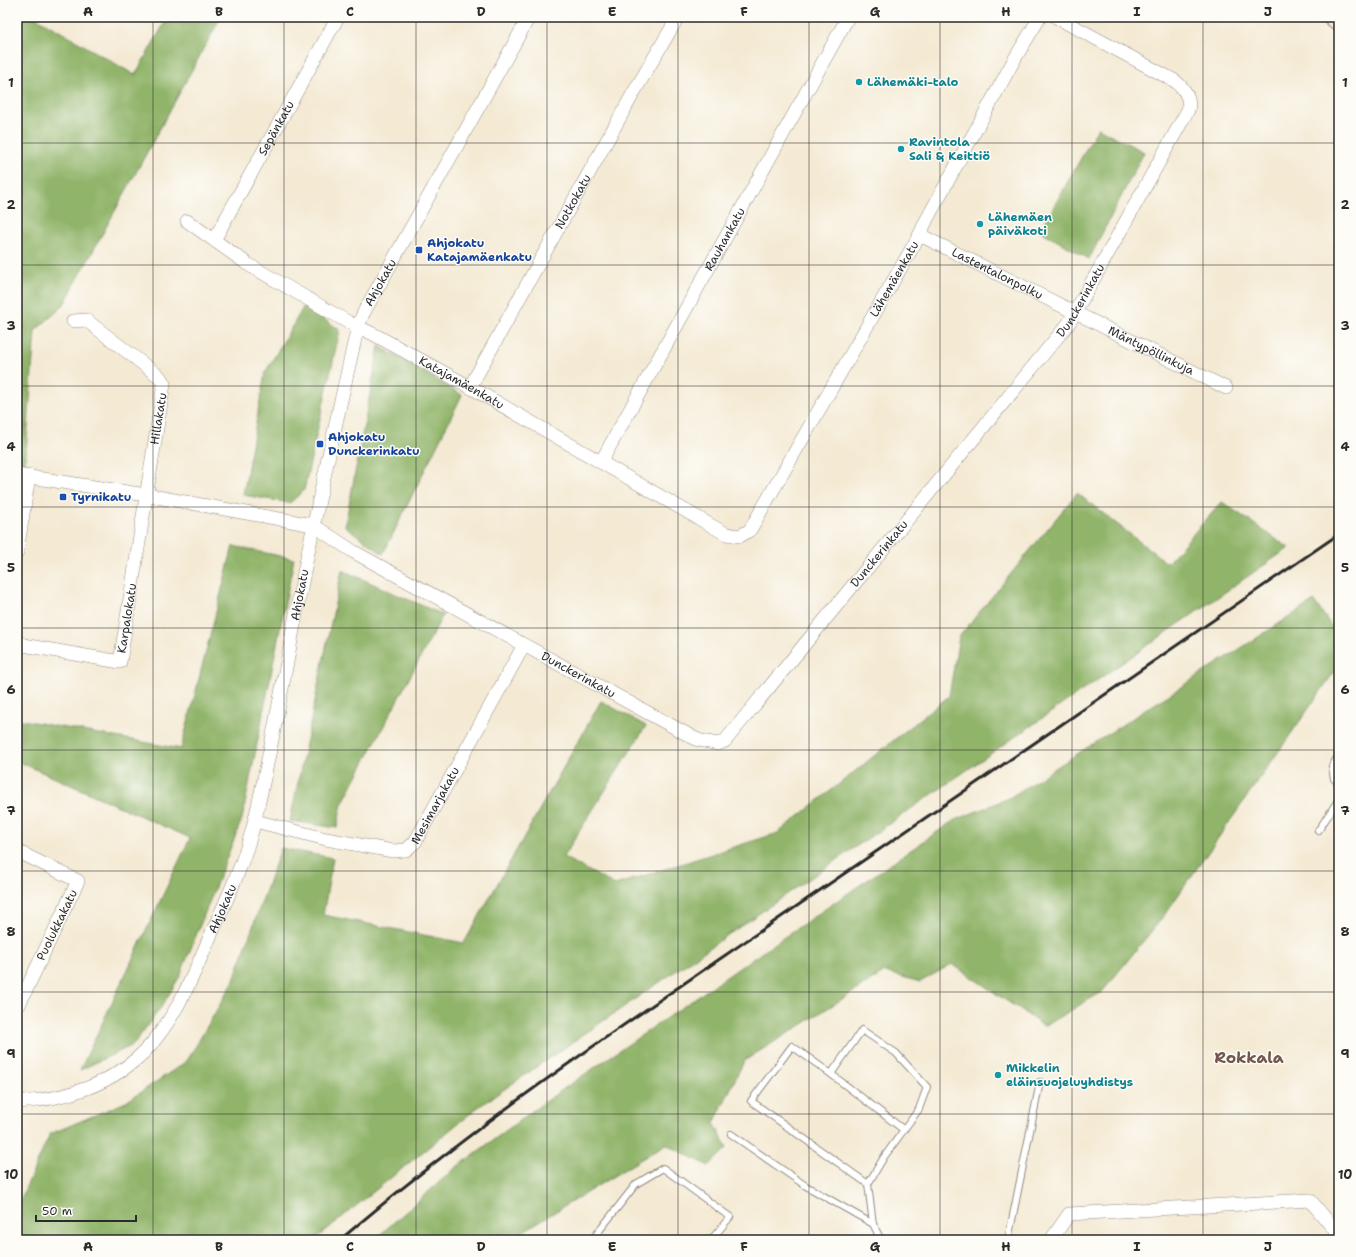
<svg xmlns="http://www.w3.org/2000/svg" width="1356" height="1257" viewBox="0 0 1356 1257" font-family="'Shantell Sans',sans-serif">
  <rect width="100%" height="100%" fill="#fdfcf7"/>
  <filter id="ink" filterUnits="userSpaceOnUse"><feTurbulence type="fractalNoise" baseFrequency=".025" numOctaves="2"/><feDisplacementMap in="SourceGraphic" scale="8" xChannelSelector="R" yChannelSelector="G"/><feConvolveMatrix kernelMatrix="1 2 1 2 8 2 1 2 1" color-interpolation-filters="sRGB"/></filter>
  <filter id="wash" filterUnits="userSpaceOnUse"><feTurbulence type="fractalNoise" baseFrequency=".012" numOctaves="4" result="noise"/><feDisplacementMap in="SourceGraphic" scale="16" xChannelSelector="R" yChannelSelector="G"/><feGaussianBlur stdDeviation="0.9" result="paint"/><feColorMatrix in="noise" values="0 0 0 0 0 0 0 0 0 0 0 0 0 0 0 0 0 1.4 0 .05"/><feComposite in="paint" operator="in"/></filter>
  <g filter="url(#wash)">
    <rect width="100%" height="100%" fill="#f4ead4"/>
    <path fill="#90b469" stroke="#5e704a" d="M 17,17 L 35,17 L 135,75 L 168,17 L 221,17 L 63,306 L 35,331 L 25,467 L 17,468 Z
      M 1098,128 L 1144,152 L 1089,259 L 1040,231 Z
      M 304,306 L 340,330 L 304,490 L 290,503 L 243,495 L 265,373 Z
      M 379,346 L 462,395 L 383,554 L 345,526 Z
      M 1077,493 L 1167,563 L 1222,502 L 1289,548 L 477,1108 L 314,1240 L 17,1240 L 17,1207 L 50,1134 L 126,1102 L 187,1061 L 233,982 L 281,848 L 333,858 L 323,915 L 464,943 L 601,701 L 646,726 L 563,857 L 615,885 L 778,833 L 949,696 L 959,637 Z
      M 233,546 L 294,559 L 242,819 L 180,976 L 162,1006 L 133,1045 L 80,1070 L 190,838 L 17,761 L 17,719 L 181,749 Z
      M 342,570 L 443,615 L 342,804 L 337,828 L 290,821 Z
      M 1314,601 L 1339,637 L 1339,665 L 1163,917 L 1102,992 L 1044,1026 L 952,964 L 920,982 L 885,972 L 744,1061 L 714,1123 L 727,1148 L 709,1166 L 666,1144 L 509,1240 L 374,1240 L 454,1169 L 546,1101 L 953,821 L 1009,798 Z"/>
  </g>
  <g filter="url(#ink)">
    <g fill="none" stroke-linecap="round" stroke-linejoin="round">
      <defs>
        <path id="service" d="M 1339,755 L 1332,766 L 1334,779 L 1339,783
          M 1318,831 L 1339,799
          M 831,1074 L 792,1046 L 751,1101 L 868,1184
          M 731,1134 L 806,1186 L 873,1224 L 881,1240
          M 873,1224 L 868,1184 L 884,1157 L 919,1109 L 927,1087 L 896,1053 L 862,1030 L 831,1074 L 904,1130
          M 592,1240 L 636,1184 L 663,1168 L 730,1217 L 711,1240
          M 1008,1240 L 1040,1082"/>
        <g id="minor">
          <path id="s1" d="M 187,221 L 249,265 L 348,322 L 375,335 L 470,387 L 726,534 L 740,536 L 750,530 L 919,236 L 927,219 L 1014,60 L 1040,17"/>
          <path id="s2" d="M 919,236 L 926,238 L 1226,388"/>
          <path id="s3" d="M 214,240 L 338,17"/>
          <path id="s4" d="M 470,387 L 634,92 L 678,17"/>
          <path id="s5" d="M 601,462 L 848,17"/>
          <path id="s6" d="M 17,475 L 146,495 L 313,525 L 354,552 L 683,732 L 698,740 L 718,744 L 725,741 L 1069,323 L 1188,110 C 1191,98 1185,89 1175,81 L 1056,17"/>
          <path d="M 17,552 L 29,476"/>
          <path id="s7" d="M 17,641 L 23,645 L 120,662 L 164,384 L 160,377 L 86,320 L 73,321"/>
          <path id="s8" d="M 255,821 L 326,839 L 393,851 L 406,850 L 415,842 L 524,645"/>
          <path d="M 17,851 L 78,881 L 17,1009"/>
          <path id="s9" d="M 17,1102 C 64,1100 111,1085 145,1051 C 173,1022 190,983 206,946 C 224,905 245,863 255,819 C 273,743 286,665 301,588 C 318,500 338,413 358,326 L 364,312 L 529,17"/>
          <path d="M 1051,1240 L 1069,1214 L 1310,1200 L 1339,1235"/>
        </g>
        <path id="secondary" d="M 1333,17 L 1339,22"/>
      </defs>
      <use href="#service" stroke="#908a80" stroke-width="8"/>
      <use href="#minor" stroke="#908a80" stroke-width="14"/>
      <use href="#secondary" stroke="#908a80" stroke-width="20"/>
      <use href="#service" stroke="#fff" stroke-width="6"/>
      <use href="#minor" stroke="#fff" stroke-width="13"/>
      <use href="#secondary" stroke="#fce5d0" stroke-width="18"/>
      <path stroke="#2b2b2b" stroke-width="3" d="M 340,1240 C 478,1121 631,1020 781,917 C 967,790 1153,662 1339,534"/>
    </g>
  </g>
  <path fill="none" stroke="#2b2b2b" stroke-width="1" stroke-opacity="0.55" d="M 153,17 L 153,1240M 284,17 L 284,1240M 416,17 L 416,1240M 547,17 L 547,1240M 678,17 L 678,1240M 809,17 L 809,1240M 940,17 L 940,1240M 1072,17 L 1072,1240M 1203,17 L 1203,1240M 17,143 L 1339,143M 17,265 L 1339,265M 17,386 L 1339,386M 17,507 L 1339,507M 17,628 L 1339,628M 17,750 L 1339,750M 17,871 L 1339,871M 17,992 L 1339,992M 17,1114 L 1339,1114"/>
  <g fill="#0f9aa8" stroke="#fdfcf7" stroke-width="1.5">
    <circle cx="859" cy="82" r="4"/>
    <circle cx="901" cy="149" r="4"/>
    <circle cx="980" cy="224" r="4"/>
    <circle cx="998" cy="1075" r="4"/>
  </g>
  <g fill="#1a4fb4" stroke="#fdfcf7" stroke-width="1.5">
    <rect x="415" y="246" width="8" height="8" rx="2"/>
    <rect x="316" y="440" width="8" height="8" rx="2"/>
    <rect x="59" y="493" width="8" height="8" rx="2"/>
  </g>
  <g text-anchor="middle" stroke-width="3" stroke-linejoin="round" paint-order="stroke">
    <g font-size="12" font-weight="bold" fill="#0d838f" stroke="#fdfcf7" text-anchor="start">
      <text x="867" y="86">Lähemäki-talo</text>
      <text x="909" y="146">Ravintola<tspan x="909" dy="14">Sali &amp; Keittiö</tspan></text>
      <text x="988" y="221">Lähemäen<tspan x="988" dy="14">päiväkoti</tspan></text>
      <text x="1006" y="1072">Mikkelin<tspan x="1006" dy="14">eläinsuojeluyhdistys</tspan></text>
    </g>
    <g font-size="12" fill="#2b2b2b" stroke="#fdfcf7">
      <text dy="4" stroke="none"><textPath href="#s3" startOffset="128">Sepänkatu</textPath></text>
      <text dy="4" stroke="none"><textPath href="#s4" startOffset="212">Notkokatu</textPath></text>
      <text dy="4" stroke="none"><textPath href="#s5" startOffset="255">Rauhankatu</textPath></text>
      <text dy="4" stroke="none"><textPath href="#s2" startOffset="87">Lastentalonpolku</textPath></text>
      <text dy="4" stroke="none"><textPath href="#s1" startOffset="939">Lähemäenkatu</textPath></text>
      <text dy="4" stroke="none"><textPath href="#s9" startOffset="952">Ahjokatu</textPath></text>
      <text dy="4" stroke="none"><textPath href="#s6" startOffset="1336">Dunckerinkatu</textPath></text>
      <text dy="4" stroke="none"><textPath href="#s2" startOffset="259">Mäntypöllinkuja</textPath></text>
      <text dy="4" stroke="none"><textPath href="#s1" startOffset="319">Katajamäenkatu</textPath></text>
      <text dy="4" stroke="none"><textPath href="#s7" startOffset="352">Hillakatu</textPath></text>
      <text dy="4" stroke="none"><textPath href="#s6" startOffset="1012">Dunckerinkatu</textPath></text>
      <text dy="4" stroke="none"><textPath href="#s9" startOffset="628">Ahjokatu</textPath></text>
      <text dy="4" stroke="none"><textPath href="#s7" startOffset="150">Karpalokatu</textPath></text>
      <text dy="4" stroke="none"><textPath href="#s6" startOffset="605">Dunckerinkatu</textPath></text>
      <text dy="4" stroke="none"><textPath href="#s8" startOffset="208">Mesimarjakatu</textPath></text>
      <text dy="4" stroke="none"><textPath href="#s9" startOffset="304">Ahjokatu</textPath></text>
      <text transform="translate(57 925) rotate(-64)" y="4">Puolukkakatu</text>
    </g>
    <g font-size="12" font-weight="bold" fill="#164399" stroke="#fdfcf7" text-anchor="start">
      <text x="427" y="247">Ahjokatu<tspan x="427" dy="14">Katajamäenkatu</tspan></text>
      <text x="328" y="441">Ahjokatu<tspan x="328" dy="14">Dunckerinkatu</tspan></text>
      <text x="71" y="501">Tyrnikatu</text>
    </g>
    <g font-size="16" font-weight="bold" fill="#71574d" stroke="#fdfcf7">
      <text x="1249" y="1063">Rokkala</text>
    </g>
  </g>
  <rect width="1356" height="1257" fill="none" stroke="#fdfcf7" stroke-width="44"/>
  <path d="M36 1215v6h100v-6" fill="none" stroke="#2b2b2b" stroke-width="2"/>
  <text x="42" y="1215" font-size="12" fill="#2b2b2b" stroke="#fdfcf7" stroke-width="3" paint-order="stroke">50 m</text>
  <rect x="22" y="22" width="1312" height="1213" fill="none" stroke="#2b2b2b" stroke-width="1.5"/>
  <g font-size="13" text-anchor="middle" font-weight="bold" fill="#2b2b2b">
    <text x="88" y="16">A</text>
    <text x="219" y="16">B</text>
    <text x="350" y="16">C</text>
    <text x="481" y="16">D</text>
    <text x="612" y="16">E</text>
    <text x="744" y="16">F</text>
    <text x="875" y="16">G</text>
    <text x="1006" y="16">H</text>
    <text x="1137" y="16">I</text>
    <text x="1268" y="16">J</text>
    <text x="11" y="87">1</text>
    <text x="1345" y="87">1</text>
    <text x="11" y="209">2</text>
    <text x="1345" y="209">2</text>
    <text x="11" y="330">3</text>
    <text x="1345" y="330">3</text>
    <text x="11" y="451">4</text>
    <text x="1345" y="451">4</text>
    <text x="11" y="572">5</text>
    <text x="1345" y="572">5</text>
    <text x="11" y="694">6</text>
    <text x="1345" y="694">6</text>
    <text x="11" y="815">7</text>
    <text x="1345" y="815">7</text>
    <text x="11" y="936">8</text>
    <text x="1345" y="936">8</text>
    <text x="11" y="1058">9</text>
    <text x="1345" y="1058">9</text>
    <text x="11" y="1179">10</text>
    <text x="1345" y="1179">10</text>
    <text x="88" y="1251">A</text>
    <text x="219" y="1251">B</text>
    <text x="350" y="1251">C</text>
    <text x="481" y="1251">D</text>
    <text x="612" y="1251">E</text>
    <text x="744" y="1251">F</text>
    <text x="875" y="1251">G</text>
    <text x="1006" y="1251">H</text>
    <text x="1137" y="1251">I</text>
    <text x="1268" y="1251">J</text>
  </g>
</svg>
